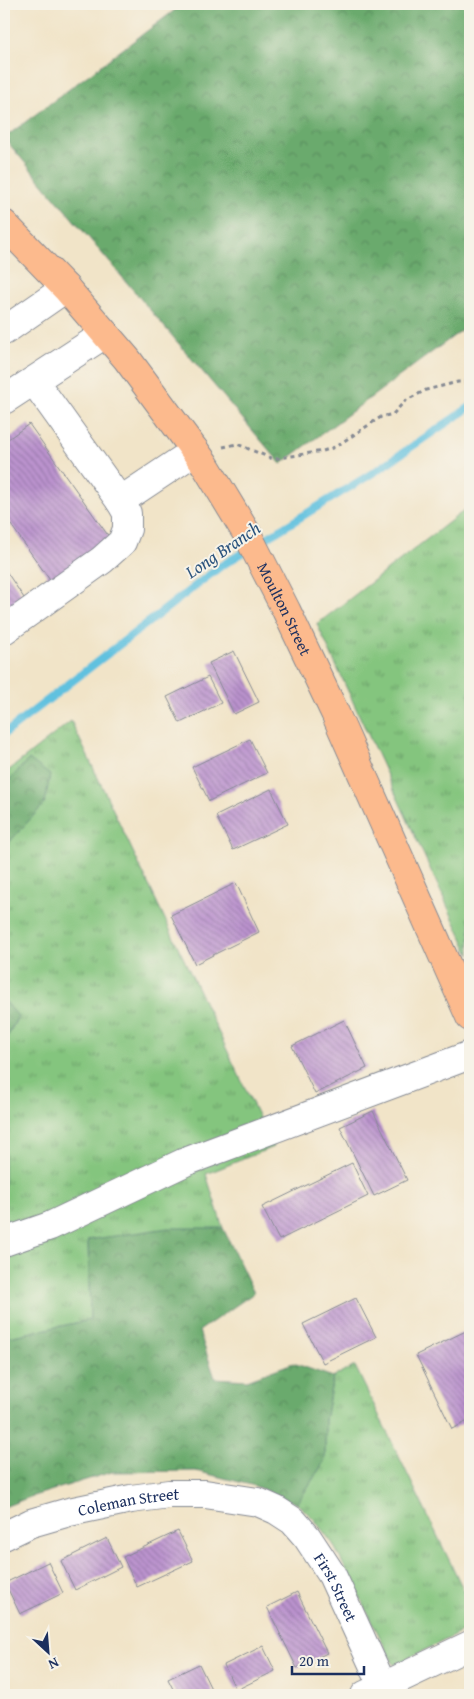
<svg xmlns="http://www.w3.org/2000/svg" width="474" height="1699" viewBox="0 0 474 1699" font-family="'Gentium Book Plus',serif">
  <defs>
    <pattern id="grass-tufts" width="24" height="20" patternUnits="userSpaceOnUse" patternTransform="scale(1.25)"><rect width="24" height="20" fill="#84c57e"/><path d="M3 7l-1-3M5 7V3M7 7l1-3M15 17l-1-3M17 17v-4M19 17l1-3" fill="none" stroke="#6ba06a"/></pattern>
    <pattern id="forest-crowns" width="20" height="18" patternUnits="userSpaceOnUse" patternTransform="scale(1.25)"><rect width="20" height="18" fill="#6baa6d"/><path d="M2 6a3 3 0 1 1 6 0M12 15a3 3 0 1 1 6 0" fill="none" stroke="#578b5d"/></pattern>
    <pattern id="building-back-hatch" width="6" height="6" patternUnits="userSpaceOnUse" patternTransform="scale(1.25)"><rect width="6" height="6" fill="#bb93ce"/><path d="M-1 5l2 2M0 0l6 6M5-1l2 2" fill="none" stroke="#9778aa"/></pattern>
  </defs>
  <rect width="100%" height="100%" fill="#f7f3e8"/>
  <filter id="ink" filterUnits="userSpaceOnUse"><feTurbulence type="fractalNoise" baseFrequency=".02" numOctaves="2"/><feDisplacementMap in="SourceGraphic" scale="10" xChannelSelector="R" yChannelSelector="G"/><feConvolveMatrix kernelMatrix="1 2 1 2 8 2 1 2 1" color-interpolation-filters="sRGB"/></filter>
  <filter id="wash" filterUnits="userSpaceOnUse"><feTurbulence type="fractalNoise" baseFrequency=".0096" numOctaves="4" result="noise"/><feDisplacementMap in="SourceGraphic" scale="20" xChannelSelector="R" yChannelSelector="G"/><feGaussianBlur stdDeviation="1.12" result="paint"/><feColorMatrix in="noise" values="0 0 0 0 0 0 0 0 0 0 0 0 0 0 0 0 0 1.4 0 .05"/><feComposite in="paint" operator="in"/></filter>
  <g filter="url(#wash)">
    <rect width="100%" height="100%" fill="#f1e4c8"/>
    <path fill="url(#grass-tufts)" stroke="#507a6e" d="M 470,506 L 470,955 L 317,624 Z
      M 71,721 L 273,1147 L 206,1174 L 223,1228 L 88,1240 L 90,1320 L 4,1338 L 4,1043 L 18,1017 L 4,1000 L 4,848 L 44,803 L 29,759 L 4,786 L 4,774 Z
      M 355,1366 L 470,1603 L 470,1628 L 394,1665 L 333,1544 L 313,1518 L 297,1504 L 325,1460 L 325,1420 L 333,1377 Z"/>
    <path fill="url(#forest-crowns)" stroke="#436c66" d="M 183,4 L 470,4 L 470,324 L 281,464 L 4,138 Z
      M 29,759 L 50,775 L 45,803 L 4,848 L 4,786 Z
      M 4,1000 L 18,1016 L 4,1043 Z
      M 168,1228 L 223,1228 L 254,1293 L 199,1331 L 215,1378 L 247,1380 L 293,1363 L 333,1377 L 325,1420 L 325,1460 L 297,1504 L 255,1486 L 196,1471 L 112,1472 L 30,1497 L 4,1507 L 4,1338 L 90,1320 L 88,1240 Z"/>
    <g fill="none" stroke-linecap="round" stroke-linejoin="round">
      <path stroke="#61c1df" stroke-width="8" d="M 4,734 L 221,566 L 376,471 L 470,407"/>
    </g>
    <g id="blocks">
      <path fill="url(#building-back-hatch)" d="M 29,424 L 112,541 L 52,583 L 4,515 L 4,442 Z
        M 4,568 L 28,604 L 4,620 Z
        M 234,651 L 259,702 L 234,714 L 209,663 Z
        M 208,677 L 221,703 L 180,723 L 167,697 Z
        M 250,739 L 267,773 L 209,801 L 192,767 Z
        M 271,789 L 288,824 L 233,850 L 216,816 Z
        M 236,883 L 259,932 L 195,964 L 171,915 Z
        M 344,1020 L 367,1068 L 315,1094 L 292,1046 Z
        M 373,1111 L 407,1180 L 374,1196 L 340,1127 Z
        M 352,1163 L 368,1196 L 279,1240 L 262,1207 Z
        M 356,1298 L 376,1337 L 323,1363 L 303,1324 Z
        M 470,1329 L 470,1420 L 452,1429 L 416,1355 Z
        M 178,1531 L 193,1561 L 137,1587 L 123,1557 Z
        M 107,1538 L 121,1567 L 75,1590 L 61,1561 Z
        M 48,1562 L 63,1593 L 20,1614 L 5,1583 Z
        M 297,1592 L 327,1653 L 297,1668 L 267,1607 Z
        M 263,1646 L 275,1671 L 236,1690 L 224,1665 Z
        M 199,1664 L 214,1695 L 176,1695 L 168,1679 Z"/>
    </g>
  </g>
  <g filter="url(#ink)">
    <use href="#blocks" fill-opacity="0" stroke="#868a93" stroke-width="1"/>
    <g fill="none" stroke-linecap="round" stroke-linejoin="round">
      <defs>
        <g id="minor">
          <path d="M 4,331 L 66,288"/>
          <path d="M 34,381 L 120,501 L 195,451"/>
          <path d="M 4,400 L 105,334"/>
          <path d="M 4,630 L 102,560 L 122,542 L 127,529 L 127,513 L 120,501"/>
          <path d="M 4,1242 L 50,1226 L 185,1162 L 470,1055"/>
          <path id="s1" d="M 4,1536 L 31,1523 L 69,1512 L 131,1499 L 169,1494 L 205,1494 L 258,1502 L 276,1510 L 293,1521 L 307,1537 L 332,1575 L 387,1695"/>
          <path d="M 365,1695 L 470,1645"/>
        </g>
        <g id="major">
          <path id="s2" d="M 4,224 L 66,288 L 127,359 L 204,463 L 247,534 L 286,610 L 335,713 L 470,1017"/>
        </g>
      </defs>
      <use href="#minor" stroke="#868a93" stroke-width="30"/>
      <use href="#major" stroke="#868a93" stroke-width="30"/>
      <path stroke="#868a93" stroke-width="3" stroke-dasharray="4 4" stroke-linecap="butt" d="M 223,447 L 237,444 L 273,459 L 323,451 L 335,447 L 381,417 L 393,414 L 405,401 L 426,390 L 458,382 L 470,382"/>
      <use href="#minor" stroke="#fff" stroke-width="28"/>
      <use href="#major" stroke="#fcba8d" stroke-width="28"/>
    </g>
  </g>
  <g text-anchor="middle" stroke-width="4" stroke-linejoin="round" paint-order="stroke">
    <g font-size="16" fill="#1b2f5e" stroke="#f7f3e8">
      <text dy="6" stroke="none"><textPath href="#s2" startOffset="479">Moulton Street</textPath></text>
      <text dy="6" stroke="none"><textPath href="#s1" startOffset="130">Coleman Street</textPath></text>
      <text dy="6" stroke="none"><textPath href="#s1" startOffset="380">First Street</textPath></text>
    </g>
    <g font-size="18" font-style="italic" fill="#2c547e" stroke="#f7f3e8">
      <text transform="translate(223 550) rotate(-34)" y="6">Long Branch</text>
    </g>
  </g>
  <rect width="474" height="1699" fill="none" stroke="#f7f3e8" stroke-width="20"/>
  <g transform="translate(48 1652) rotate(154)" stroke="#f7f3e8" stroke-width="4" paint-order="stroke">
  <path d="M0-4L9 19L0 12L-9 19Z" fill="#1b2f5e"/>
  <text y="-8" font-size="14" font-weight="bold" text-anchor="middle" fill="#1b2f5e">N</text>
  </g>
  <path d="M292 1666v8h72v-8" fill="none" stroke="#1b2f5e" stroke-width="2.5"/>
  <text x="299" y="1666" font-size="15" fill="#1b2f5e" stroke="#f7f3e8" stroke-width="4" paint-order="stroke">20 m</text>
</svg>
